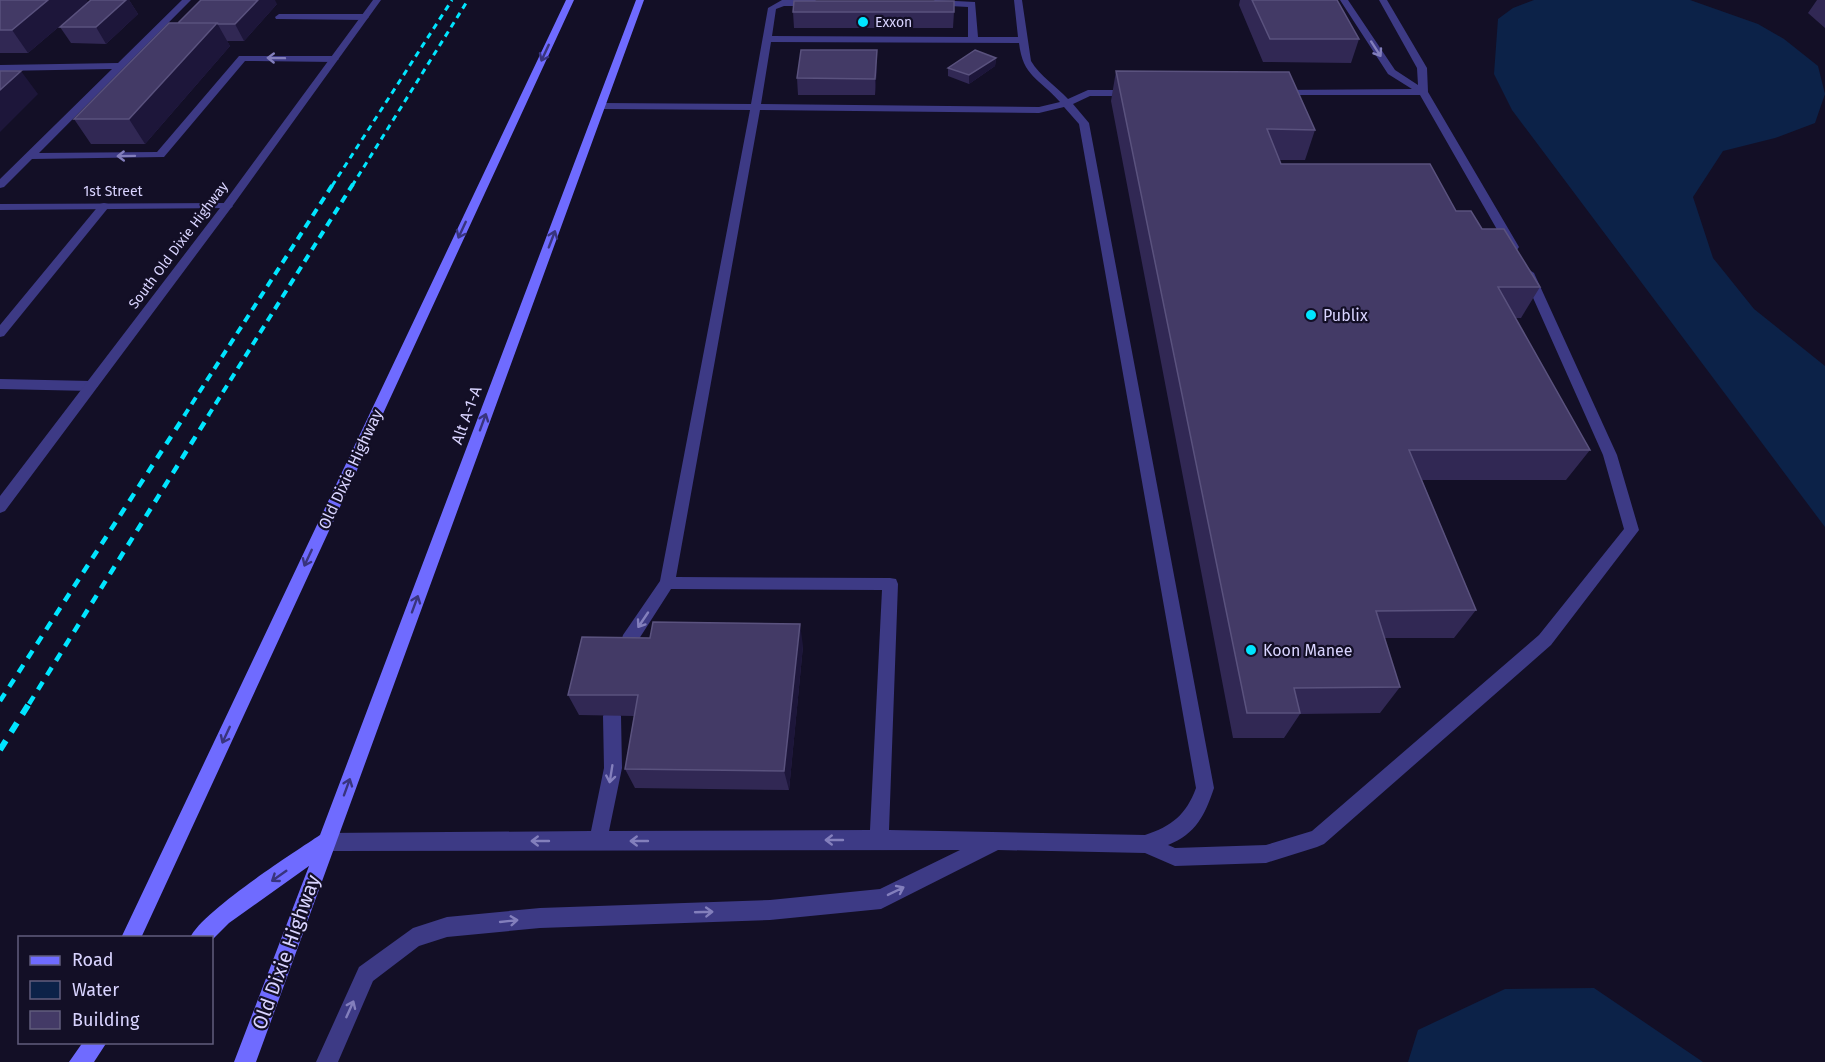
<svg xmlns="http://www.w3.org/2000/svg" width="1825" height="1062" viewBox="0 0 1825 1062" font-family="'Fira Sans',sans-serif">
  <rect width="100%" height="100%" fill="#130f26"/>
  <path fill="#0c2248" d="M 1534,0 L 1690,0 L 1758,24 L 1784,39 L 1818,66 L 1825,94 L 1815,123 L 1775,138 L 1723,151 L 1693,197 L 1713,258 L 1754,309 L 1825,366 L 1825,527 L 1512,110 L 1494,74 L 1498,19 L 1513,8 Z
    M 1594,988 L 1703,1062 L 1408,1062 L 1418,1030 L 1505,989 Z"/>
  <g fill="none" stroke-linecap="round" stroke-linejoin="round">
    <path fill="#3d3a85" fill-rule="evenodd" d="M 182,0 L 191,0 L 39,153 L 157,152 L 239,56 L 334,56 L 339,59 L 334,62 L 245,61 L 164,157 L 32,159 L 4,187 L 0,188 L 0,179 L 112,69 L 0,71 L 0,65 L 118,63 Z
      M 782,0 L 815,0 L 819,3 L 815,6 L 784,6 L 776,9 L 772,36 L 968,37 L 968,7 L 932,5 L 931,3 L 935,0 L 975,2 L 978,37 L 1018,37 L 1014,0 L 1022,0 L 1031,61 C 1040,76 1056,86 1068,99 L 1088,90 L 1132,90 L 1137,93 L 1132,96 L 1090,96 L 1073,104 L 1089,123 L 1214,788 C 1205,815 1196,834 1168,845 L 1175,848 L 1266,845 L 1312,831 L 1539,635 L 1624,529 L 1603,455 L 1522,273 L 1524,270 L 1528,269 L 1534,273 L 1617,455 L 1639,530 L 1551,645 L 1324,844 L 1317,847 L 1266,863 L 1175,866 L 1145,853 L 998,850 L 881,909 L 770,920 L 540,928 L 447,937 L 419,946 L 373,981 L 338,1062 L 316,1062 L 359,967 L 413,928 L 447,917 L 540,908 L 770,900 L 880,889 L 960,850 L 326,851 L 319,848 L 317,842 L 319,836 L 326,833 L 591,831 L 604,768 L 603,716 L 606,711 L 612,708 L 618,711 L 621,716 L 622,768 L 609,831 L 870,830 L 882,590 L 671,589 L 637,642 L 631,660 L 625,662 L 619,660 L 617,655 L 623,635 L 660,581 L 750,110 L 602,109 L 597,106 L 602,103 L 751,104 L 768,8 ZM 771,42 L 1019,43 C 1023,77 1039,78 1060,102 L 1039,107 L 761,104 ZM 1064,107 L 1079,124 L 1196,788 C 1186,815 1172,826 1145,835 L 889,830 L 898,584 L 896,579 L 890,578 L 676,577 L 760,110 L 1039,113 Z
      M 1340,0 L 1348,0 L 1395,70 L 1418,85 L 1417,68 L 1379,0 L 1387,0 L 1427,68 L 1428,92 L 1519,247 L 1517,250 L 1509,250 L 1507,247 L 1420,95 L 1276,95 L 1276,91 L 1279,90 L 1412,89 L 1388,74 Z
      M 279,14 L 365,14 L 369,17 L 365,20 L 276,19 L 275,17 Z
      M 104,203 L 108,204 L 108,208 L 4,336 L 0,337 L 0,325 L 100,204 Z
      M 0,379 L 91,381 L 98,386 L 91,391 L 0,389 Z"/>
    <path fill="#3d3a85" fill-rule="evenodd" d="M 227,203 L 233,206 L 231,208 L 0,210 L 0,204 Z"/>
    <path fill="#3d3a85" fill-rule="evenodd" d="M 373,0 L 381,0 L 231,208 L 5,511 L 0,513 L 0,496 L 223,204 Z"/>
    <path fill="#6f6bff" fill-rule="evenodd" d="M 566,0 L 574,0 L 141,938 L 121,938 Z
      M 636,0 L 644,0 L 256,1062 L 234,1062 L 309,866 L 229,923 L 212,940 L 212,938 L 190,938 C 201,912 293,853 320,835 Z
      M 83,1042 L 107,1042 L 94,1062 L 69,1062 Z"/>
    <path stroke="#00e5ff" stroke-width="3" stroke-dasharray="6 5" stroke-linecap="butt" d="M 332,186 L 452,0
      M 352,186 L 468,0"/>
    <path stroke="#00e5ff" stroke-width="4" stroke-dasharray="8 6" stroke-linecap="butt" d="M 184,416 L 333,184
      M 208,416 L 353,184"/>
    <path stroke="#00e5ff" stroke-width="4.5" stroke-dasharray="9 8" stroke-linecap="butt" d="M 0,701 L 185,415
      M 29,704 L 209,415"/>
    <path stroke="#00e5ff" stroke-width="6" stroke-dasharray="11 10" stroke-linecap="butt" d="M 0,750 L 30,702"/>
  </g>
  <path fill="#312854" d="M 0,0 L 88,2 L 28,53 L 0,53 Z
    M 91,0 L 129,0 L 138,14 L 106,44 L 71,43 L 60,27 Z
    M 1240,0 L 1337,0 L 1359,39 L 1351,63 L 1263,62 L 1239,5 Z
    M 1817,0 L 1825,0 L 1825,28 L 1808,13 Z
    M 277,4 L 244,41 L 227,41 L 230,46 L 145,144 L 91,144 L 74,119 L 178,23 Z
    M 793,12 L 954,12 L 953,28 L 794,28 Z
    M 877,50 L 877,66 L 875,95 L 798,95 L 797,78 Z
    M 996,58 L 995,66 L 969,84 L 948,76 L 948,68 Z
    M 1116,71 L 1315,130 L 1305,160 L 1279,160 L 1281,164 L 1456,211 L 1482,229 L 1540,287 L 1521,318 L 1515,318 L 1590,450 L 1566,480 L 1422,480 L 1476,610 L 1454,638 L 1384,638 L 1400,687 L 1380,713 L 1300,714 L 1284,738 L 1233,738 L 1111,101 Z
    M 803,646 L 789,790 L 635,788 L 625,769 L 634,716 L 579,715 L 568,695 Z"/>
  <path fill="#1d163a" d="M 48,0 L 87,0 L 88,2 L 28,53 L 12,30 Z
    M 126,0 L 129,0 L 138,14 L 106,44 L 96,27 Z
    M 258,0 L 275,0 L 277,4 L 244,41 L 235,24 Z
    M 217,23 L 230,46 L 145,144 L 129,119 Z
    M 877,50 L 877,66 L 875,95 L 875,79 Z
    M 996,58 L 995,66 L 969,84 L 969,75 Z
    M 21,71 L 38,94 L 0,132 L 0,90 Z
    M 800,624 L 803,646 L 789,790 L 784,771 Z"/>
  <path fill="#433a66" stroke="#5a527e" stroke-width="1.5" d="M 0,0 L 48,0 L 12,30 L 0,30 Z
    M 91,0 L 126,0 L 96,27 L 60,27 Z
    M 201,0 L 258,0 L 235,24 L 218,24 L 217,23 L 178,23 Z
    M 1252,0 L 1337,0 L 1359,39 L 1270,39 Z
    M 794,1 L 954,1 L 954,12 L 793,12 Z
    M 169,23 L 217,23 L 129,119 L 74,119 Z
    M 801,50 L 877,50 L 875,79 L 797,78 Z
    M 975,50 L 996,58 L 969,75 L 948,68 Z
    M 0,71 L 21,71 L 0,90 Z
    M 1116,71 L 1289,72 L 1315,130 L 1267,129 L 1281,164 L 1430,164 L 1456,211 L 1471,211 L 1482,229 L 1504,229 L 1540,287 L 1498,287 L 1590,450 L 1409,450 L 1476,610 L 1376,611 L 1400,687 L 1294,688 L 1300,713 L 1247,713 Z
    M 653,622 L 800,624 L 784,771 L 625,769 L 638,695 L 568,695 L 582,637 L 650,638 Z"/>
  <defs><path id="oneway-shaft" d="M-6 0H5M1.5-3L5.5 0L1.5 3" fill="none" stroke-width="1.6" stroke-linecap="round" stroke-linejoin="round" transform="scale(1.5)"/></defs>
  <g stroke="#837fbc">
    <use href="#oneway-shaft" transform="translate(1376 49) rotate(57)"/>
    <use href="#oneway-shaft" transform="translate(276 58) rotate(-179)"/>
    <use href="#oneway-shaft" transform="translate(126 156) rotate(179)"/>
    <use href="#oneway-shaft" transform="translate(643 620) rotate(124)"/>
    <use href="#oneway-shaft" transform="translate(611 774) rotate(99)"/>
    <use href="#oneway-shaft" transform="translate(834 840) rotate(180)"/>
    <use href="#oneway-shaft" transform="translate(540 841) rotate(180)"/>
    <use href="#oneway-shaft" transform="translate(639 841) rotate(180)"/>
    <use href="#oneway-shaft" transform="translate(896 891) rotate(-26)"/>
    <use href="#oneway-shaft" transform="translate(704 912) rotate(-2)"/>
    <use href="#oneway-shaft" transform="translate(509 921) rotate(-6)"/>
    <use href="#oneway-shaft" transform="translate(350 1009) rotate(-66)"/>
  </g>
  <g stroke="#38347d">
    <use href="#oneway-shaft" transform="translate(545 53) rotate(115)"/>
    <use href="#oneway-shaft" transform="translate(462 230) rotate(115)"/>
    <use href="#oneway-shaft" transform="translate(552 239) rotate(-69)"/>
    <use href="#oneway-shaft" transform="translate(483 422) rotate(-70)"/>
    <use href="#oneway-shaft" transform="translate(308 558) rotate(115)"/>
    <use href="#oneway-shaft" transform="translate(415 604) rotate(-70)"/>
    <use href="#oneway-shaft" transform="translate(226 735) rotate(115)"/>
    <use href="#oneway-shaft" transform="translate(347 787) rotate(-70)"/>
    <use href="#oneway-shaft" transform="translate(279 876) rotate(145)"/>
  </g>
  <g fill="#00e5ff" stroke="#130f26" stroke-width="2">
    <circle cx="863" cy="22" r="6"/>
    <circle cx="1311" cy="315" r="6"/>
    <circle cx="1251" cy="650" r="6"/>
  </g>
  <g text-anchor="middle" stroke-width="4.5" stroke-linejoin="round" paint-order="stroke">
    <g font-size="14" fill="#d9d4ff" stroke="#130f26" text-anchor="start">
      <text x="875" y="27">Exxon</text>
    </g>
    <g font-size="14" fill="#d9d4ff" stroke="#130f26">
      <text x="113" y="196">1st Street</text>
      <text transform="translate(178 245) rotate(-53)" y="5">South Old Dixie Highway</text>
    </g>
    <g font-size="16" fill="#d9d4ff" stroke="#130f26" text-anchor="start">
      <text x="1323" y="321">Publix</text>
      <text x="1263" y="656">Koon Manee</text>
    </g>
    <g font-size="16" fill="#d9d4ff" stroke="#130f26">
      <text transform="translate(466 415) rotate(-70)" y="6">Alt A-1-A</text>
      <text transform="translate(350 469) rotate(-65)" y="6">Old Dixie Highway</text>
    </g>
    <g font-size="20" fill="#d9d4ff" stroke="#130f26">
      <text transform="translate(286 952) rotate(-70)" y="7">Old Dixie Highway</text>
    </g>
  </g>
  <rect x="18" y="936" width="195" height="108" fill="#130f26" stroke="#625e7d" stroke-width="1.5"/>
  <rect x="30" y="956" width="30" height="9" fill="#6f6bff" stroke="#625e7d" stroke-width="1.5"/>
  <text x="72" y="966" font-size="18" fill="#d9d4ff">Road</text>
  <rect x="30" y="981" width="30" height="18" fill="#0c2248" stroke="#625e7d" stroke-width="1.5"/>
  <text x="72" y="996" font-size="18" fill="#d9d4ff">Water</text>
  <rect x="30" y="1011" width="30" height="18" fill="#433a66" stroke="#625e7d" stroke-width="1.5"/>
  <text x="72" y="1026" font-size="18" fill="#d9d4ff">Building</text>
</svg>
